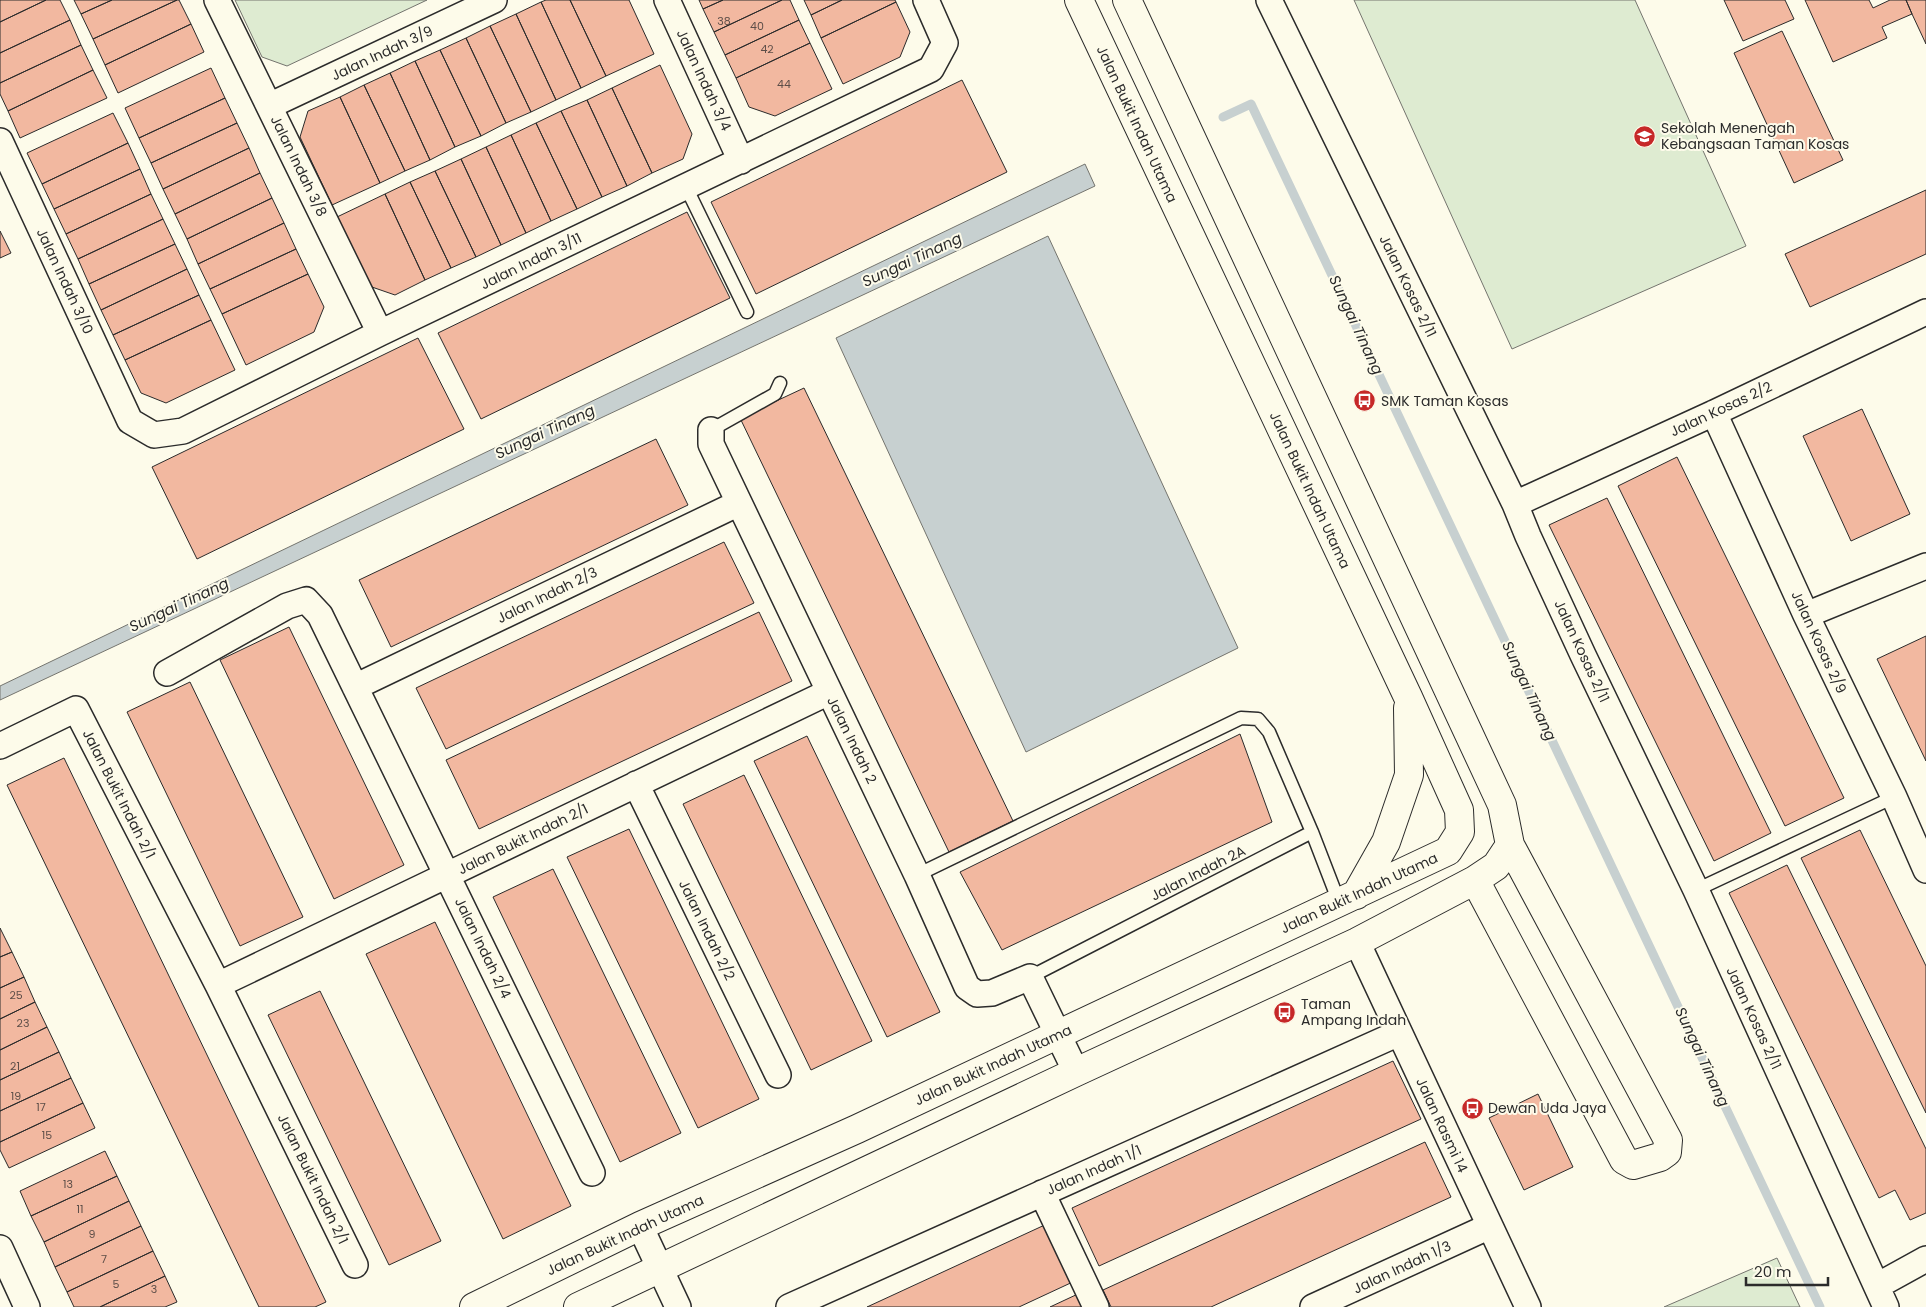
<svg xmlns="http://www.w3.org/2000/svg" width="1926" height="1307" viewBox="0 0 1926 1307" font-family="Poppins,sans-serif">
  <rect width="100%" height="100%" fill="#fdfbea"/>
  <path fill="#deebd1" stroke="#74746e" d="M 235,0 L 427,0 L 287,66 L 262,57 Z
    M 1354,0 L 1635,0 L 1746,246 L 1512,349 Z
    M 1777,1258 L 1800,1307 L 1664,1307 Z"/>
  <path fill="#c7d0d0" stroke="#74746e" d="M 1085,164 L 1095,186 L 0,700 L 0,686 Z
    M 1048,236 L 1238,648 L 1026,752 L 836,338 Z"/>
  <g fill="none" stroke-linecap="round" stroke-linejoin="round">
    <path stroke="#c7d0d0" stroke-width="9" d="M 1223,117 L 1251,104 L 1820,1307"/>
  </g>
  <path fill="#f2b8a0" stroke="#2b2b2b" d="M 0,0 L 46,0 L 0,22 Z
    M 46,0 L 60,0 L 70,20 L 0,53 L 0,22 Z
    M 74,0 L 112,0 L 81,14 Z
    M 112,0 L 177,0 L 93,39 L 81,14 Z
    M 177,0 L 179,0 L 191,24 L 105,65 L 93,39 Z
    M 546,0 L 570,0 L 606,76 L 581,88 L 541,2 Z
    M 570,0 L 629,0 L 654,54 L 606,76 Z
    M 699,0 L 723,0 L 703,9 Z
    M 723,0 L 782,0 L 714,32 L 703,9 Z
    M 782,0 L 790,0 L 799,20 L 725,55 L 714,32 Z
    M 804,0 L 842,0 L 811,15 Z
    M 842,0 L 895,0 L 896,2 L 821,38 L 811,15 Z
    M 1724,0 L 1785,0 L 1794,19 L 1743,41 Z
    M 1805,0 L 1869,0 L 1873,8 L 1890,0 L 1906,0 L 1912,14 L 1882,27 L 1887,38 L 1833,62 Z
    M 1906,0 L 1926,0 L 1926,44 L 1912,14 Z
    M 541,2 L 581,88 L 556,100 L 516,14 Z
    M 896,2 L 910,32 L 900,57 L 843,84 L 821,38 Z
    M 516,14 L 556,100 L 531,112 L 490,26 Z
    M 70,20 L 81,45 L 0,83 L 0,53 Z
    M 799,20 L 810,43 L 736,78 L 725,55 Z
    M 191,24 L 204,52 L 118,93 L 105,65 Z
    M 490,26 L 531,112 L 506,123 L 466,38 Z
    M 1782,31 L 1843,160 L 1794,183 L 1734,53 Z
    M 466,38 L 506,123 L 481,136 L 440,50 Z
    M 810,43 L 832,89 L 775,116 L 749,107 L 736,78 Z
    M 81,45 L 93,70 L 8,111 L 0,94 L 0,83 Z
    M 440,50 L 481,136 L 455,147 L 415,61 Z
    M 415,61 L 455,147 L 430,160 L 390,73 Z
    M 660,65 L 692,134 L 683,159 L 652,173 L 612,88 Z
    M 211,68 L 225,98 L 139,138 L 125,108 Z
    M 93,70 L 107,98 L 20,138 L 8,111 Z
    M 390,73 L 430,160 L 405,171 L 364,85 Z
    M 962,80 L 1007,172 L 756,294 L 711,202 Z
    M 364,85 L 405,171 L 380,183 L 340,97 Z
    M 612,88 L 652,173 L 627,186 L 587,100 Z
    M 340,97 L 380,183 L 332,205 L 300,137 L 308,111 Z
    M 225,98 L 237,123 L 151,163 L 139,138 Z
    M 587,100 L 627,186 L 602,197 L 561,111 Z
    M 561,111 L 602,197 L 577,209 L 536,123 Z
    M 113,113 L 128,143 L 42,184 L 27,153 Z
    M 237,123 L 249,148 L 163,189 L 151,163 Z
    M 536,123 L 577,209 L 551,221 L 511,135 Z
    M 511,135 L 551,221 L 526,233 L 486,147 Z
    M 128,143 L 140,169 L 54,209 L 42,184 Z
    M 486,147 L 526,233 L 501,245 L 461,159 Z
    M 249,148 L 260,173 L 175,214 L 163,189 Z
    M 461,159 L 501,245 L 476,257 L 435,171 Z
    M 140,169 L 151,194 L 66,234 L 54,209 Z
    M 435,171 L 476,257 L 451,268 L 410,182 Z
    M 260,173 L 272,198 L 187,239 L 175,214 Z
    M 410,182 L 451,268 L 425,280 L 385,194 Z
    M 1926,190 L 1926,254 L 1810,307 L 1785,254 Z
    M 151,194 L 163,219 L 78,259 L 66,234 Z
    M 385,194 L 425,280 L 395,295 L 369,286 L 337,217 Z
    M 272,198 L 284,223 L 198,264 L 187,239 Z
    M 687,212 L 730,298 L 481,419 L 438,333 Z
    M 163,219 L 175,244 L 89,284 L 78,259 Z
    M 284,223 L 296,249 L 210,289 L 198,264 Z
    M 0,231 L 11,253 L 0,258 Z
    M 175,244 L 187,269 L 101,310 L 89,284 Z
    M 296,249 L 308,274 L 222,314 L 210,289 Z
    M 187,269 L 199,295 L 113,335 L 101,310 Z
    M 308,274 L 324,307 L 314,332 L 246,365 L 222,314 Z
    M 199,295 L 211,320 L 125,360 L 113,335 Z
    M 211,320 L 235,370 L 166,403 L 141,393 L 125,360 Z
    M 418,338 L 464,429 L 197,559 L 152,467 Z
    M 804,388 L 1013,821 L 949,852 L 740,418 Z
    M 1862,409 L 1910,514 L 1851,541 L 1803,436 Z
    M 656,439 L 688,505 L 391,647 L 359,580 Z
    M 1677,457 L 1844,798 L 1785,826 L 1618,486 Z
    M 1607,498 L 1771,833 L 1714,861 L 1549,525 Z
    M 724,542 L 754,603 L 446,749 L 416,688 Z
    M 759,612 L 792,681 L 479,829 L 446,760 Z
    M 289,627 L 404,865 L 334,899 L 220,660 Z
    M 1926,636 L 1926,761 L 1877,659 Z
    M 190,682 L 303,917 L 240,946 L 127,712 Z
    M 1240,734 L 1272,822 L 1002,950 L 960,872 Z
    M 807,736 L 940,1012 L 887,1037 L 754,761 Z
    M 64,758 L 326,1302 L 315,1307 L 259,1307 L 7,785 Z
    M 744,775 L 872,1041 L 811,1070 L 683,804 Z
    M 629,829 L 759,1099 L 698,1128 L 567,857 Z
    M 1860,830 L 1926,966 L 1926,1113 L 1801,858 Z
    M 1787,865 L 1926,1149 L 1926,1213 L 1910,1220 L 1895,1190 L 1879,1198 L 1729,893 Z
    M 553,869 L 681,1133 L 620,1162 L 493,897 Z
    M 435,922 L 571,1206 L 503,1239 L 366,954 Z
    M 0,928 L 12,952 L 0,957 Z
    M 12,952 L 24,977 L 0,988 L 0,957 Z
    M 24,977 L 35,1002 L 0,1019 L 0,988 Z
    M 320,991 L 441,1241 L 389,1265 L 268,1015 Z
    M 35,1002 L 47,1027 L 0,1050 L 0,1019 Z
    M 47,1027 L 59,1052 L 0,1080 L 0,1050 Z
    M 59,1052 L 71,1078 L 0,1111 L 0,1080 Z
    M 1393,1061 L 1421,1119 L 1099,1266 L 1072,1208 Z
    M 71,1078 L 83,1103 L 0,1142 L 0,1111 Z
    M 1538,1094 L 1573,1167 L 1524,1190 L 1489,1118 Z
    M 83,1103 L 95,1128 L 9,1168 L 0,1150 L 0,1142 Z
    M 1425,1142 L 1451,1197 L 1211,1307 L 1111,1307 L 1103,1290 Z
    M 105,1151 L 117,1176 L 31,1216 L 20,1191 Z
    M 117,1176 L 129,1201 L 44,1242 L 31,1216 Z
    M 129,1201 L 141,1226 L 55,1267 L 44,1242 Z
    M 1049,1223 L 1077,1280 L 1019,1307 L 867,1307 Z
    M 141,1226 L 153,1251 L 67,1292 L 55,1267 Z
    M 153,1251 L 165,1276 L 100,1307 L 74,1307 L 67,1292 Z
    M 165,1276 L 177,1302 L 165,1307 L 100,1307 Z
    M 1080,1293 L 1087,1307 L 1050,1307 Z"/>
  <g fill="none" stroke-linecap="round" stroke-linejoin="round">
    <defs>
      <path id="service" d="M 686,187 L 747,312
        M 711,430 L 775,394 L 780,383
        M 917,875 L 1241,718 L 1258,719 L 1269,732 L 1312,832
        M 1696,890 L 1894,797
        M 1030,977 L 1312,832 L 1339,902"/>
      <path id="minor" d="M 217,0 L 380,333
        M 667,0 L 741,161
        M 1269,0 L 1515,504 L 1528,536 L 1583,655 L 1696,890 L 1886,1307
        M 269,106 L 494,0
        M 0,141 L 130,421 L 154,435 L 183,431 L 380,333 L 931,69 L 945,43 L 926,0
        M 1714,413 L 1806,615 L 1894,797 L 1926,870
        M 711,430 L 711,444 L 917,875 L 967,987 L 977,994 L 992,993 L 1030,977 L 1076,1072
        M 1515,504 L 1714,413 L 1926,312
        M 1806,615 L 1926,566
        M 167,673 L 287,606 L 306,600 L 320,615 L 592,1173
        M 355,687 L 739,503
        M 0,746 L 76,709 L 218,985 L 355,1265
        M 636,784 L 778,1075
        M 1357,942 L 1528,1307
        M 218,985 L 829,692
        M 1042,1193 L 1096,1307
        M 640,1226 L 678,1307
        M 0,1248 L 27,1307
        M 1877,1286 L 1926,1259
        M 789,1307 L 1399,1033
        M 1313,1307 L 1490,1226"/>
      <path id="tertiary" d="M 1127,0 L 1502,805 L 1510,845 L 1668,1140 L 1667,1152 L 1660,1157 L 1633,1165 L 1624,1160 L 1475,880
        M 1356,895 L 1386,842 L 1409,775 L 1408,708
        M 474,1307 L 640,1226 L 857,1129 L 1448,851 L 1460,832 L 1459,810 L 1408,697 L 1079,0
        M 578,1307 L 1076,1072 L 1357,942 L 1475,880 L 1496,866 L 1510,845"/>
    </defs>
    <use href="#service" stroke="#2b2b2b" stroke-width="15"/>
    <use href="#minor" stroke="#2b2b2b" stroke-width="28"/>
    <use href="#tertiary" stroke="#2b2b2b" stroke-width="30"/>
    <use href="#service" stroke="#fdfbea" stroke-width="12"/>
    <use href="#minor" stroke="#fdfbea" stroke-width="25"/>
    <use href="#tertiary" stroke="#fdfbea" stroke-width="28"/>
  </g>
  <defs>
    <symbol id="school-disc" viewBox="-11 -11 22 22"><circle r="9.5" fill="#c62828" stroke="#fdfbea"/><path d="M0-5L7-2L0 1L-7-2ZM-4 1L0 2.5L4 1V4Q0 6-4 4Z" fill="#fff"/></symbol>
    <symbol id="bus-disc" viewBox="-11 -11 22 22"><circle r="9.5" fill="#c62828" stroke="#fdfbea"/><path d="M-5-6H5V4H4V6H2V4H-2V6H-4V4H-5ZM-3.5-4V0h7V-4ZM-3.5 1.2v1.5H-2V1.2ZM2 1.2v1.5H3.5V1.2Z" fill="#fff"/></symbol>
  </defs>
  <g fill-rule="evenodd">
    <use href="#school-disc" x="1632" y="124" width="25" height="25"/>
    <use href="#bus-disc" x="1352" y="388" width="25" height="25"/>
    <use href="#bus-disc" x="1272" y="1000" width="25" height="25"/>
    <use href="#bus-disc" x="1460" y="1096" width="25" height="25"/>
  </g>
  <g text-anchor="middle" stroke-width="4" stroke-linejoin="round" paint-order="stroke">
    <g font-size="11" fill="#5d4e48">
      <text x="724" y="25">38</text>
      <text x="757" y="30">40</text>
      <text x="767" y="53">42</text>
      <text x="784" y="88">44</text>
      <text x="16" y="999">25</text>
      <text x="23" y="1027">23</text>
      <text x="15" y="1070">21</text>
      <text x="16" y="1100">19</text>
      <text x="41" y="1111">17</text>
      <text x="47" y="1139">15</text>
      <text x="68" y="1188">13</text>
      <text x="80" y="1213">11</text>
      <text x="92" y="1238">9</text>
      <text x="104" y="1263">7</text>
      <text x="116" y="1288">5</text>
      <text x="154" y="1293">3</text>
    </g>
    <g font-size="14" fill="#2b2b2b" stroke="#fdfbea">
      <text transform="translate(382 53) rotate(-25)" y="5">Jalan Indah 3/9</text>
      <text transform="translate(704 80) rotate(65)" y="5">Jalan Indah 3/4</text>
      <text transform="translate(1137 124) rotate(65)" y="5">Jalan Bukit Indah Utama</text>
      <text transform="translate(299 166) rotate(64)" y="5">Jalan Indah 3/8</text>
      <text transform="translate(531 261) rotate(-26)" y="5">Jalan Indah 3/11</text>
      <text transform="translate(65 281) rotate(65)" y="5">Jalan Indah 3/10</text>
      <text transform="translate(1408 286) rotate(64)" y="5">Jalan Kosas 2/11</text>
      <text transform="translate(1721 409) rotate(-25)" y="5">Jalan Kosas 2/2</text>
      <text transform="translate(1310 490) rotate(65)" y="5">Jalan Bukit Indah Utama</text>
      <text transform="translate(547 595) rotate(-26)" y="5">Jalan Indah 2/3</text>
      <text transform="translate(1819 642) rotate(65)" y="5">Jalan Kosas 2/9</text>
      <text transform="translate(1582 651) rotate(65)" y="5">Jalan Kosas 2/11</text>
      <text transform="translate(852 740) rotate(64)" y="5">Jalan Indah 2</text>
      <text transform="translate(119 794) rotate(63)" y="5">Jalan Bukit Indah 2/1</text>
      <text transform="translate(523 839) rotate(-26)" y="5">Jalan Bukit Indah 2/1</text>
      <text transform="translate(1198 873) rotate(-27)" y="5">Jalan Indah 2A</text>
      <text transform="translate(1359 893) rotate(-25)" y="5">Jalan Bukit Indah Utama</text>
      <text transform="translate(707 930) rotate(64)" y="5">Jalan Indah 2/2</text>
      <text transform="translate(483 948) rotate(64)" y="5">Jalan Indah 2/4</text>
      <text transform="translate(1754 1018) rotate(65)" y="5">Jalan Kosas 2/11</text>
      <text transform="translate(993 1065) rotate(-25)" y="5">Jalan Bukit Indah Utama</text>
      <text transform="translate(1442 1125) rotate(65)" y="5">Jalan Rasmi 14</text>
      <text transform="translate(1094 1170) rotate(-24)" y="5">Jalan Indah 1/1</text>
      <text transform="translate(313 1179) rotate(64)" y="5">Jalan Bukit Indah 2/1</text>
      <text transform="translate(625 1235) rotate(-25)" y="5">Jalan Bukit Indah Utama</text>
      <text transform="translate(1402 1267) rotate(-25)" y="5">Jalan Indah 1/3</text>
    </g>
    <g font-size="14" fill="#2b2b2b" stroke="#fdfbea" text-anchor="start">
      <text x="1661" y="133">Sekolah Menengah<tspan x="1661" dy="16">Kebangsaan Taman Kosas</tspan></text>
      <text x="1381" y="406">SMK Taman Kosas</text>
      <text x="1301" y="1009">Taman<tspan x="1301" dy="16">Ampang Indah</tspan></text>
      <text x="1488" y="1113">Dewan Uda Jaya</text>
    </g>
    <g font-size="15" font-style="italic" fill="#2b2b2b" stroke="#fdfbea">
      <text transform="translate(912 260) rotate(-25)" y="5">Sungai Tinang</text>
      <text transform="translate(1356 325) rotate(65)" y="5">Sungai Tinang</text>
      <text transform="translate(545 432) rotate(-25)" y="5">Sungai Tinang</text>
      <text transform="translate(179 605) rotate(-25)" y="5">Sungai Tinang</text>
      <text transform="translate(1529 691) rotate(65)" y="5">Sungai Tinang</text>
      <text transform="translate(1702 1057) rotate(65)" y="5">Sungai Tinang</text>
    </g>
  </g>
  <path d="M1746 1277v8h82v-8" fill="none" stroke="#2b2b2b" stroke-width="2.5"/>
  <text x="1754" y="1277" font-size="15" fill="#2b2b2b" stroke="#fdfbea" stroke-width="4" paint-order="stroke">20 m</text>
</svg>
